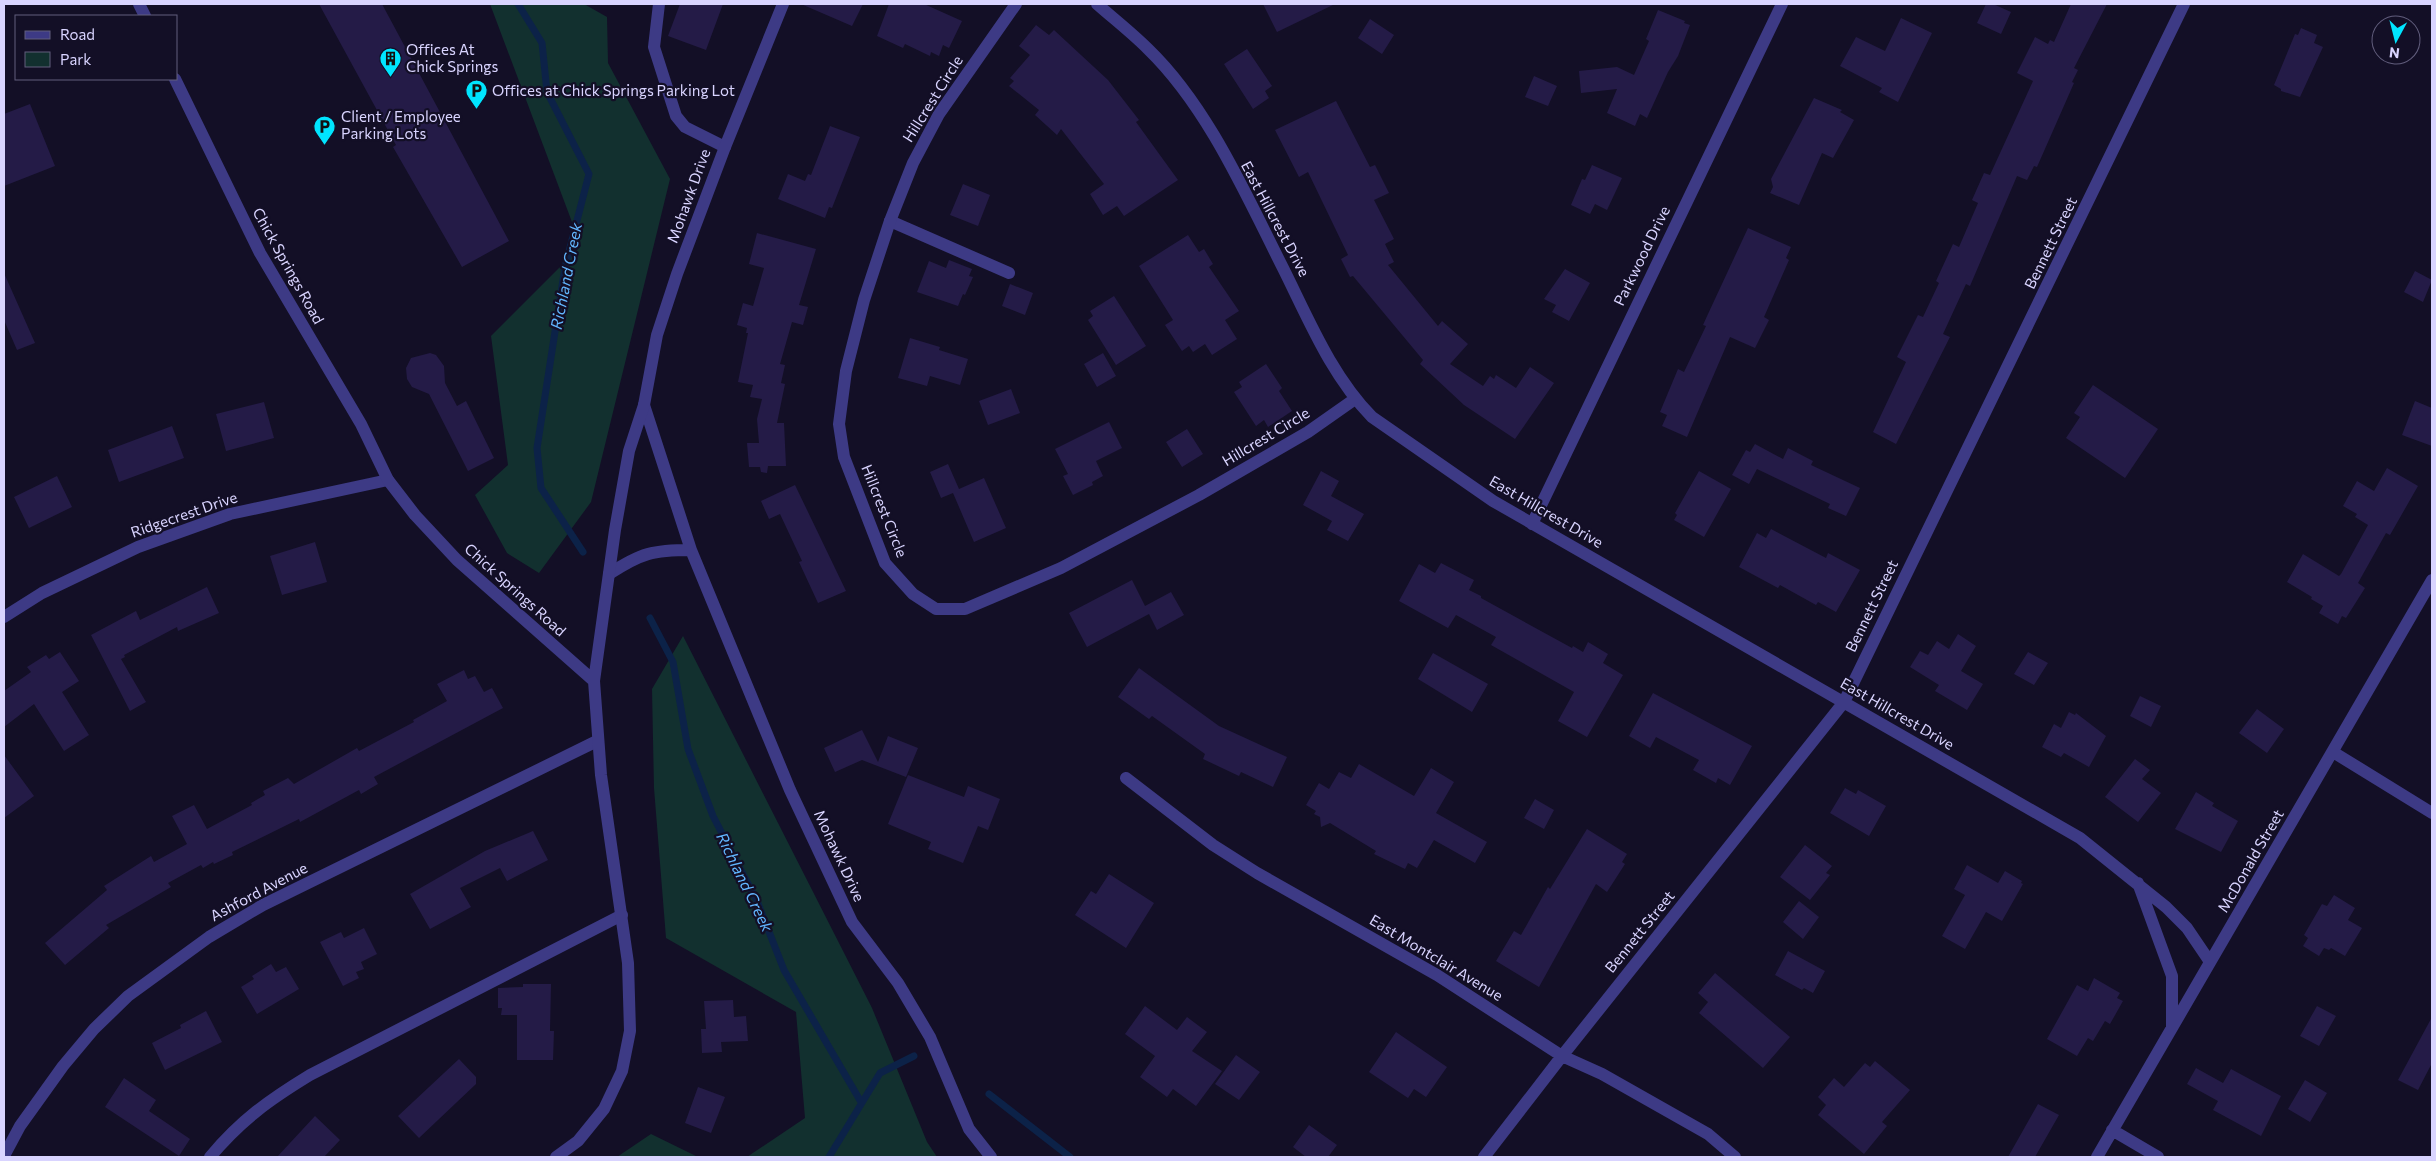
<svg xmlns="http://www.w3.org/2000/svg" width="2436" height="1161" viewBox="0 0 2436 1161" font-family="Commissioner,sans-serif">
  <rect width="100%" height="100%" fill="#130f26"/>
  <path fill="#12302f" d="M 490,4 L 584,4 L 607,17 L 608,63 L 670,179 L 591,502 L 539,573 L 507,553 L 475,495 L 508,465 L 491,336 L 581,246 Z
    M 683,636 L 872,1008 L 927,1142 L 937,1157 L 747,1157 L 805,1118 L 796,1012 L 666,938 L 654,788 L 652,689 Z
    M 651,1134 L 698,1157 L 617,1157 Z"/>
  <g fill="none" stroke-linecap="round" stroke-linejoin="round">
    <path stroke="#0c2248" stroke-width="7" d="M 518,4 L 542,43 L 547,92 L 589,174 L 565,267 L 537,448 L 541,488 L 583,552
      M 650,618 L 673,662 L 688,749 L 713,816 L 757,901 L 784,970 L 861,1102
      M 989,1094 L 1070,1157
      M 829,1157 L 880,1073 L 914,1056"/>
  </g>
  <path fill="#241b47" d="M 319,4 L 382,4 L 509,241 L 462,267 L 393,147 L 396,145 Z
    M 680,4 L 723,4 L 706,50 L 668,36 Z
    M 801,4 L 863,4 L 852,26 Z
    M 889,4 L 924,4 L 962,21 L 949,48 L 943,45 L 939,56 L 931,52 L 930,56 L 905,44 L 903,48 L 877,36 Z
    M 1263,4 L 1335,4 L 1277,32 Z
    M 1986,4 L 1993,4 L 2011,12 L 2001,34 L 1977,23 Z
    M 2071,4 L 2107,4 L 2074,68 L 2078,70 L 2072,82 L 2074,83 L 2037,167 L 2034,166 L 2027,180 L 2017,176 L 1970,286 L 1966,284 L 1943,334 L 1950,337 L 1896,444 L 1873,432 L 1906,362 L 1897,357 L 1918,315 L 1923,317 L 1939,283 L 1936,281 L 1953,244 L 1959,247 L 1978,203 L 1972,200 L 1984,173 L 1990,175 L 2033,81 L 2017,73 L 2035,37 L 2048,44 L 2050,40 L 2054,42 Z
    M 1658,10 L 1685,21 L 1684,23 L 1690,25 L 1678,56 L 1668,72 L 1647,118 L 1640,114 L 1635,126 L 1607,113 L 1617,89 L 1581,93 L 1579,71 L 1617,67 L 1634,75 L 1649,41 L 1646,39 Z
    M 1901,18 L 1932,33 L 1898,102 L 1879,92 L 1882,88 L 1840,66 L 1856,37 L 1885,51 Z
    M 1370,19 L 1394,35 L 1382,54 L 1358,38 Z
    M 1036,25 L 1049,35 L 1054,30 L 1108,80 L 1139,120 L 1136,122 L 1178,180 L 1124,216 L 1117,206 L 1103,215 L 1090,194 L 1104,184 L 1061,129 L 1057,135 L 1035,115 L 1039,110 L 1009,86 L 1014,81 L 1010,78 L 1030,55 L 1019,46 Z
    M 2301,28 L 2317,35 L 2314,43 L 2323,47 L 2300,97 L 2281,91 L 2281,89 L 2274,85 L 2295,34 L 2298,35 Z
    M 1247,49 L 1272,86 L 1265,91 L 1269,98 L 1253,109 L 1224,64 Z
    M 1534,76 L 1557,86 L 1548,106 L 1525,97 Z
    M 1814,98 L 1842,110 L 1840,112 L 1854,120 L 1833,158 L 1822,153 L 1799,205 L 1770,193 L 1773,187 L 1771,179 Z
    M 1336,101 L 1370,167 L 1375,165 L 1389,193 L 1374,200 L 1394,239 L 1385,244 L 1394,262 L 1388,265 L 1438,326 L 1442,321 L 1468,344 L 1450,364 L 1483,386 L 1490,376 L 1494,379 L 1496,375 L 1516,388 L 1530,367 L 1554,383 L 1515,439 L 1464,405 L 1420,364 L 1423,360 L 1353,276 L 1350,277 L 1341,259 L 1348,255 L 1308,172 L 1299,177 L 1275,130 Z
    M 30,104 L 55,166 L 4,186 L 4,114 Z
    M 830,126 L 860,137 L 832,208 L 829,207 L 825,218 L 778,199 L 788,174 L 805,181 L 808,174 L 811,175 Z
    M 1592,165 L 1622,178 L 1607,210 L 1595,204 L 1590,214 L 1571,205 L 1582,179 L 1585,180 Z
    M 963,184 L 990,195 L 978,226 L 950,215 Z
    M 1748,228 L 1791,247 L 1786,258 L 1789,260 L 1764,317 L 1769,320 L 1755,348 L 1730,337 L 1687,437 L 1662,426 L 1667,415 L 1660,412 L 1678,369 L 1684,372 L 1706,326 L 1703,325 L 1708,314 Z
    M 757,233 L 816,249 L 799,305 L 808,307 L 803,325 L 792,322 L 780,364 L 785,365 L 781,383 L 785,384 L 777,423 L 784,423 L 786,466 L 768,466 L 767,473 L 761,472 L 760,467 L 749,467 L 747,443 L 759,443 L 757,419 L 762,399 L 750,397 L 753,385 L 738,382 L 748,333 L 746,333 L 747,328 L 737,325 L 743,303 L 753,306 L 764,268 L 749,264 Z
    M 1188,235 L 1199,252 L 1204,249 L 1213,264 L 1209,267 L 1239,311 L 1225,320 L 1237,339 L 1212,355 L 1205,344 L 1193,352 L 1189,346 L 1182,351 L 1165,325 L 1173,320 L 1139,266 Z
    M 949,260 L 972,269 L 969,276 L 973,277 L 965,295 L 963,294 L 958,306 L 917,292 L 929,261 L 946,268 Z
    M 1565,269 L 1590,283 L 1569,321 L 1552,312 L 1556,305 L 1544,299 Z
    M 2415,271 L 2432,280 L 2423,302 L 2404,292 Z
    M 4,273 L 35,343 L 17,350 L 4,320 Z
    M 1010,284 L 1033,293 L 1025,315 L 1002,306 Z
    M 1114,296 L 1146,346 L 1116,365 L 1088,320 L 1093,316 L 1090,311 Z
    M 910,338 L 940,347 L 939,350 L 968,359 L 960,385 L 930,376 L 927,386 L 898,378 Z
    M 430,353 L 436,355 L 444,366 L 445,383 L 457,406 L 466,401 L 494,458 L 468,471 L 429,394 L 412,387 L 407,379 L 406,368 L 411,358 Z
    M 1103,353 L 1116,376 L 1097,387 L 1084,364 Z
    M 1266,364 L 1282,388 L 1279,391 L 1292,411 L 1268,427 L 1264,420 L 1256,426 L 1234,392 L 1242,387 L 1239,382 Z
    M 2093,385 L 2158,429 L 2125,478 L 2066,438 L 2080,417 L 2074,413 Z
    M 1011,389 L 1020,413 L 988,425 L 979,401 Z
    M 2415,401 L 2432,408 L 2432,446 L 2402,435 Z
    M 264,402 L 274,438 L 226,451 L 216,414 Z
    M 1109,422 L 1122,448 L 1096,461 L 1103,476 L 1092,482 L 1093,485 L 1073,495 L 1063,476 L 1068,474 L 1055,449 Z
    M 172,426 L 184,458 L 119,482 L 108,450 Z
    M 1187,429 L 1203,454 L 1182,467 L 1166,442 Z
    M 1755,444 L 1783,459 L 1788,448 L 1813,461 L 1811,465 L 1860,488 L 1846,516 L 1828,508 L 1830,504 L 1757,469 L 1749,484 L 1732,475 L 1746,450 L 1750,452 Z
    M 948,464 L 959,489 L 984,478 L 1006,528 L 974,542 L 953,493 L 941,498 L 930,472 Z
    M 2387,468 L 2418,486 L 2390,535 L 2386,533 L 2358,583 L 2365,588 L 2346,618 L 2342,616 L 2338,624 L 2319,613 L 2323,606 L 2311,599 L 2312,597 L 2287,582 L 2303,554 L 2339,576 L 2341,574 L 2368,525 L 2355,517 L 2357,514 L 2343,506 L 2357,481 L 2374,491 Z
    M 1321,471 L 1339,481 L 1331,496 L 1364,514 L 1348,541 L 1327,530 L 1332,521 L 1303,505 Z
    M 1699,471 L 1731,489 L 1704,537 L 1674,520 L 1677,515 L 1675,513 Z
    M 57,476 L 72,507 L 29,528 L 14,497 Z
    M 795,485 L 846,591 L 818,603 L 799,562 L 802,561 L 780,514 L 769,519 L 761,501 Z
    M 1771,529 L 1826,558 L 1828,553 L 1860,570 L 1836,612 L 1818,602 L 1816,605 L 1780,585 L 1778,588 L 1739,567 L 1757,533 L 1766,538 Z
    M 315,542 L 327,582 L 282,595 L 270,556 Z
    M 1441,563 L 1474,580 L 1469,590 L 1481,596 L 1481,598 L 1572,648 L 1573,646 L 1583,652 L 1588,642 L 1608,654 L 1603,663 L 1623,675 L 1587,737 L 1558,721 L 1574,692 L 1491,645 L 1496,637 L 1456,615 L 1448,628 L 1399,601 L 1419,564 L 1435,573 Z
    M 1132,580 L 1145,606 L 1171,592 L 1184,615 L 1157,630 L 1149,614 L 1087,647 L 1069,613 Z
    M 207,587 L 219,613 L 178,631 L 177,627 L 124,655 L 125,657 L 121,659 L 146,702 L 130,711 L 91,635 L 136,611 L 140,620 Z
    M 1958,634 L 1976,646 L 1961,671 L 1983,684 L 1967,710 L 1935,691 L 1939,685 L 1910,667 L 1920,651 L 1928,655 L 1937,641 L 1949,649 Z
    M 60,652 L 79,681 L 62,692 L 89,735 L 64,751 L 34,704 L 4,727 L 4,691 L 31,672 L 27,667 L 46,655 L 49,659 Z
    M 2028,652 L 2048,663 L 2034,685 L 2014,674 Z
    M 1433,653 L 1488,684 L 1472,712 L 1418,679 Z
    M 1139,668 L 1219,726 L 1287,757 L 1273,787 L 1241,772 L 1239,776 L 1203,759 L 1205,754 L 1152,716 L 1149,719 L 1118,697 Z
    M 464,670 L 468,679 L 475,676 L 484,692 L 492,688 L 503,708 L 374,777 L 378,784 L 361,794 L 359,790 L 300,822 L 299,819 L 232,852 L 233,855 L 214,864 L 213,862 L 203,868 L 201,865 L 168,883 L 171,887 L 106,925 L 109,928 L 65,965 L 45,943 L 107,890 L 104,886 L 151,856 L 154,862 L 187,844 L 172,816 L 194,805 L 207,829 L 252,805 L 251,803 L 265,795 L 263,791 L 288,778 L 294,784 L 357,748 L 359,751 L 414,722 L 413,720 L 447,701 L 437,684 Z
    M 1653,693 L 1752,746 L 1730,785 L 1718,778 L 1716,783 L 1693,770 L 1699,760 L 1656,737 L 1650,748 L 1629,736 Z
    M 2140,696 L 2161,706 L 2151,727 L 2130,716 Z
    M 2257,709 L 2284,729 L 2267,753 L 2239,733 Z
    M 2069,712 L 2075,715 L 2076,713 L 2106,736 L 2089,767 L 2064,753 L 2061,757 L 2042,747 L 2054,724 L 2061,728 Z
    M 862,730 L 878,762 L 888,736 L 918,748 L 906,777 L 862,760 L 835,772 L 824,748 Z
    M 4,755 L 34,796 L 4,818 Z
    M 2135,759 L 2150,770 L 2142,779 L 2161,793 L 2138,822 L 2105,797 Z
    M 1359,764 L 1414,796 L 1431,768 L 1454,782 L 1436,813 L 1487,842 L 1475,863 L 1434,840 L 1417,868 L 1408,863 L 1405,869 L 1374,854 L 1376,851 L 1330,823 L 1321,827 L 1320,817 L 1314,814 L 1316,811 L 1306,805 L 1319,783 L 1329,789 L 1339,772 L 1351,778 Z
    M 908,775 L 964,797 L 968,786 L 1000,799 L 988,830 L 978,826 L 963,863 L 928,849 L 931,842 L 888,824 Z
    M 1845,788 L 1856,794 L 1858,790 L 1886,806 L 1869,836 L 1830,813 Z
    M 2196,792 L 2214,803 L 2212,806 L 2238,821 L 2221,852 L 2175,829 Z
    M 1535,799 L 1554,810 L 1544,829 L 1524,818 Z
    M 1587,829 L 1627,854 L 1622,862 L 1625,864 L 1607,892 L 1596,884 L 1539,987 L 1496,961 L 1514,931 L 1521,935 L 1548,887 L 1550,889 Z
    M 533,831 L 548,860 L 507,881 L 500,868 L 460,888 L 471,907 L 430,929 L 410,894 L 485,851 Z
    M 1805,845 L 1832,866 L 1826,873 L 1830,875 L 1810,900 L 1780,877 Z
    M 1967,865 L 1998,883 L 2005,871 L 2022,881 L 2021,883 L 2023,884 L 2002,921 L 1986,912 L 1965,949 L 1942,936 L 1965,895 L 1954,889 Z
    M 1109,874 L 1154,903 L 1126,948 L 1075,915 L 1091,891 L 1096,894 Z
    M 2334,895 L 2355,908 L 2348,920 L 2362,928 L 2345,956 L 2331,948 L 2329,950 L 2324,948 L 2319,956 L 2303,946 L 2308,938 L 2304,935 L 2322,904 L 2327,906 Z
    M 1799,901 L 1819,917 L 1803,939 L 1783,922 Z
    M 364,928 L 377,954 L 361,962 L 364,969 L 356,972 L 359,978 L 343,986 L 320,942 L 341,932 L 344,938 Z
    M 1788,951 L 1825,971 L 1813,993 L 1804,988 L 1802,990 L 1775,975 Z
    M 271,964 L 276,972 L 286,967 L 299,989 L 257,1014 L 241,987 L 254,979 L 252,976 Z
    M 1715,973 L 1790,1037 L 1763,1068 L 1699,1013 L 1708,1002 L 1698,993 Z
    M 2094,978 L 2120,993 L 2117,998 L 2123,1001 L 2110,1024 L 2105,1021 L 2093,1041 L 2088,1038 L 2077,1056 L 2047,1039 L 2077,985 L 2088,991 Z
    M 523,984 L 551,984 L 550,1031 L 554,1031 L 553,1060 L 517,1060 L 517,1015 L 501,1015 L 502,1008 L 498,1008 L 498,988 L 523,987 Z
    M 733,1000 L 734,1017 L 746,1016 L 748,1041 L 721,1042 L 722,1052 L 702,1053 L 701,1029 L 706,1029 L 704,1001 Z
    M 1145,1006 L 1177,1030 L 1187,1017 L 1207,1032 L 1192,1051 L 1222,1071 L 1196,1106 L 1173,1089 L 1167,1097 L 1140,1077 L 1155,1056 L 1125,1034 Z
    M 2317,1006 L 2336,1016 L 2319,1046 L 2300,1036 Z
    M 206,1011 L 222,1042 L 165,1070 L 152,1043 L 181,1028 L 180,1025 Z
    M 2432,1017 L 2432,1063 L 2418,1090 L 2398,1080 Z
    M 1396,1032 L 1447,1067 L 1426,1097 L 1414,1089 L 1408,1098 L 1369,1072 Z
    M 1236,1055 L 1260,1072 L 1239,1100 L 1215,1084 Z
    M 459,1059 L 476,1077 L 476,1084 L 419,1138 L 398,1116 Z
    M 1875,1061 L 1910,1090 L 1882,1122 L 1887,1126 L 1864,1154 L 1818,1115 L 1826,1105 L 1818,1097 L 1834,1078 L 1844,1087 L 1865,1063 L 1870,1067 Z
    M 2196,1068 L 2223,1083 L 2231,1069 L 2281,1096 L 2261,1136 L 2213,1110 L 2218,1101 L 2187,1084 Z
    M 124,1078 L 156,1100 L 149,1111 L 190,1139 L 179,1156 L 105,1107 Z
    M 2305,1080 L 2327,1093 L 2310,1122 L 2288,1109 Z
    M 698,1087 L 725,1097 L 711,1133 L 685,1123 Z
    M 2038,1104 L 2059,1115 L 2035,1157 L 2008,1157 Z
    M 315,1116 L 340,1140 L 324,1157 L 277,1157 Z
    M 1309,1125 L 1337,1145 L 1328,1157 L 1306,1157 L 1293,1147 Z"/>
  <g fill="none" stroke-linecap="round" stroke-linejoin="round">
    <path stroke="#3d3a85" stroke-width="12" d="M 659,4 L 654,47 L 676,116 L 685,127 L 725,147
      M 890,221 L 1009,273
      M 210,1157 C 241,1120 269,1100 310,1075 L 622,915"/>
    <path stroke="#3d3a85" stroke-width="12" d="M 1016,4 L 939,114 L 913,163 L 890,221 L 864,300 L 846,371 L 839,424 L 844,457 L 885,563 L 913,594 L 936,609 L 965,609 L 1061,568 L 1199,495 L 1308,432 L 1355,399
      M 1097,4 C 1114,19 1132,33 1148,49 C 1208,107 1246,195 1283,268 C 1309,320 1331,375 1372,417 L 1493,501 L 2080,838 L 2166,907 L 2187,928 L 2210,962
      M 644,405 L 691,550 L 790,790 L 852,922 L 898,983 L 930,1037 L 969,1129 L 991,1157
      M 1532,524 L 1782,4
      M 609,574 C 641,553 653,550 691,550
      M 4,617 L 42,593 L 138,547 L 230,514 L 388,480
      M 2333,752 L 2432,813
      M 1126,778 L 1213,845 L 1257,873 L 1437,975 L 1562,1056 L 1602,1074 L 1708,1134 L 1735,1157
      M 2138,883 L 2172,976 L 2172,1027
      M 2112,1130 L 2158,1157
      M 4,1156 L 20,1126 L 63,1066 L 94,1029 L 128,996 L 209,937 L 263,905 L 597,741
      M 1484,1157 L 1562,1056 L 1844,702 L 2184,4
      M 2097,1157 L 2432,580"/>
    <path stroke="#3d3a85" stroke-width="12" d="M 139,4 L 145,16
      M 175,79 L 260,253 L 361,424 L 388,480 L 415,515 L 457,560 L 594,681
      M 556,1157 L 578,1141 L 604,1109 L 622,1071 L 630,1031 L 628,963 L 601,775 L 594,681 L 615,530 L 629,451 L 644,405 L 657,335 L 677,274 L 725,147 L 783,4"/>
  </g>
  <defs>
    <symbol id="building-pin" viewBox="-11 -11 22 30"><path d="M0 17L-7.5 6A9.5 9.5 0 1 1 7.5 6Z" fill="#00e5ff" stroke="#130f26"/><path d="M-4-6H4V6H1V3H-1V6H-4ZM-2.5-4.3h1.7v1.8h-1.7ZM.8-4.3h1.7v1.8H.8ZM-2.5-1h1.7V.8h-1.7ZM.8-1h1.7V.8H.8Z" fill="#111"/></symbol>
    <symbol id="parking-pin" viewBox="-11 -11 22 30"><path d="M0 17L-7.5 6A9.5 9.5 0 1 1 7.5 6Z" fill="#00e5ff" stroke="#130f26"/><path d="M-3.5-5.5H1a3.5 3.5 0 0 1 0 7H-1V5.5H-3.5ZM-1-3.4V-.6H.8a1.4 1.4 0 0 0 0-2.8Z" fill="#111"/></symbol>
  </defs>
  <g fill-rule="evenodd">
    <use href="#building-pin" x="378" y="46" width="25" height="34"/>
    <use href="#parking-pin" x="464" y="78" width="25" height="34"/>
    <use href="#parking-pin" x="312" y="114" width="25" height="34"/>
  </g>
  <g text-anchor="middle" stroke-width="4.5" stroke-linejoin="round" paint-order="stroke">
    <g font-size="15" fill="#d9d4ff" stroke="#130f26" text-anchor="start">
      <text x="406" y="55">Offices At<tspan x="406" dy="17">Chick Springs</tspan></text>
      <text x="492" y="96">Offices at Chick Springs Parking Lot</text>
      <text x="341" y="122">Client / Employee<tspan x="341" dy="17">Parking Lots</tspan></text>
    </g>
    <g font-size="15" fill="#d9d4ff" stroke="#130f26">
      <text transform="translate(933 99) rotate(-58)" y="5">Hillcrest Circle</text>
      <text transform="translate(689 196) rotate(-70)" y="5">Mohawk Drive</text>
      <text transform="translate(1275 219) rotate(62)" y="5">East Hillcrest Drive</text>
      <text transform="translate(2051 243) rotate(-64)" y="5">Bennett Street</text>
      <text transform="translate(1642 256) rotate(-64)" y="5">Parkwood Drive</text>
      <text transform="translate(288 266) rotate(61)" y="5">Chick Springs Road</text>
      <text transform="translate(1266 437) rotate(-31)" y="5">Hillcrest Circle</text>
      <text transform="translate(884 511) rotate(68)" y="5">Hillcrest Circle</text>
      <text transform="translate(1546 512) rotate(30)" y="5">East Hillcrest Drive</text>
      <text transform="translate(184 515) rotate(-19)" y="5">Ridgecrest Drive</text>
      <text transform="translate(515 590) rotate(42)" y="5">Chick Springs Road</text>
      <text transform="translate(1872 606) rotate(-64)" y="5">Bennett Street</text>
      <text transform="translate(1897 714) rotate(30)" y="5">East Hillcrest Drive</text>
      <text transform="translate(839 856) rotate(65)" y="5">Mohawk Drive</text>
      <text transform="translate(2251 861) rotate(-60)" y="5">McDonald Street</text>
      <text transform="translate(259 892) rotate(-28)" y="5">Ashford Avenue</text>
      <text transform="translate(1640 932) rotate(-51)" y="5">Bennett Street</text>
      <text transform="translate(1436 958) rotate(31)" y="5">East Montclair Avenue</text>
    </g>
    <g font-size="16" font-style="italic" fill="#62b6ff" stroke="#130f26">
      <text transform="translate(566 276) rotate(-79)" y="6">Richland Creek</text>
      <text transform="translate(745 882) rotate(64)" y="6">Richland Creek</text>
    </g>
  </g>
  <rect width="2436" height="1161" fill="none" stroke="#d9d4ff" stroke-width="10"/>
  <rect x="15" y="15" width="162" height="65" fill="#130f26" stroke="#625e7d"/>
  <rect x="25" y="31" width="25" height="8" fill="#3d3a85" stroke="#625e7d"/>
  <text x="60" y="40" font-size="15" fill="#d9d4ff">Road</text>
  <rect x="25" y="52" width="25" height="15" fill="#12302f" stroke="#625e7d"/>
  <text x="60" y="65" font-size="15" fill="#d9d4ff">Park</text>
  <g transform="translate(2396 40) rotate(187)"><circle r="24" fill="#130f26" stroke="#625e7d"/>
  <path d="M0-4L9 19L0 12L-9 19Z" fill="#00e5ff"/>
  <text y="-8" font-size="14" font-weight="bold" text-anchor="middle" fill="#d9d4ff">N</text>
  </g>
</svg>
